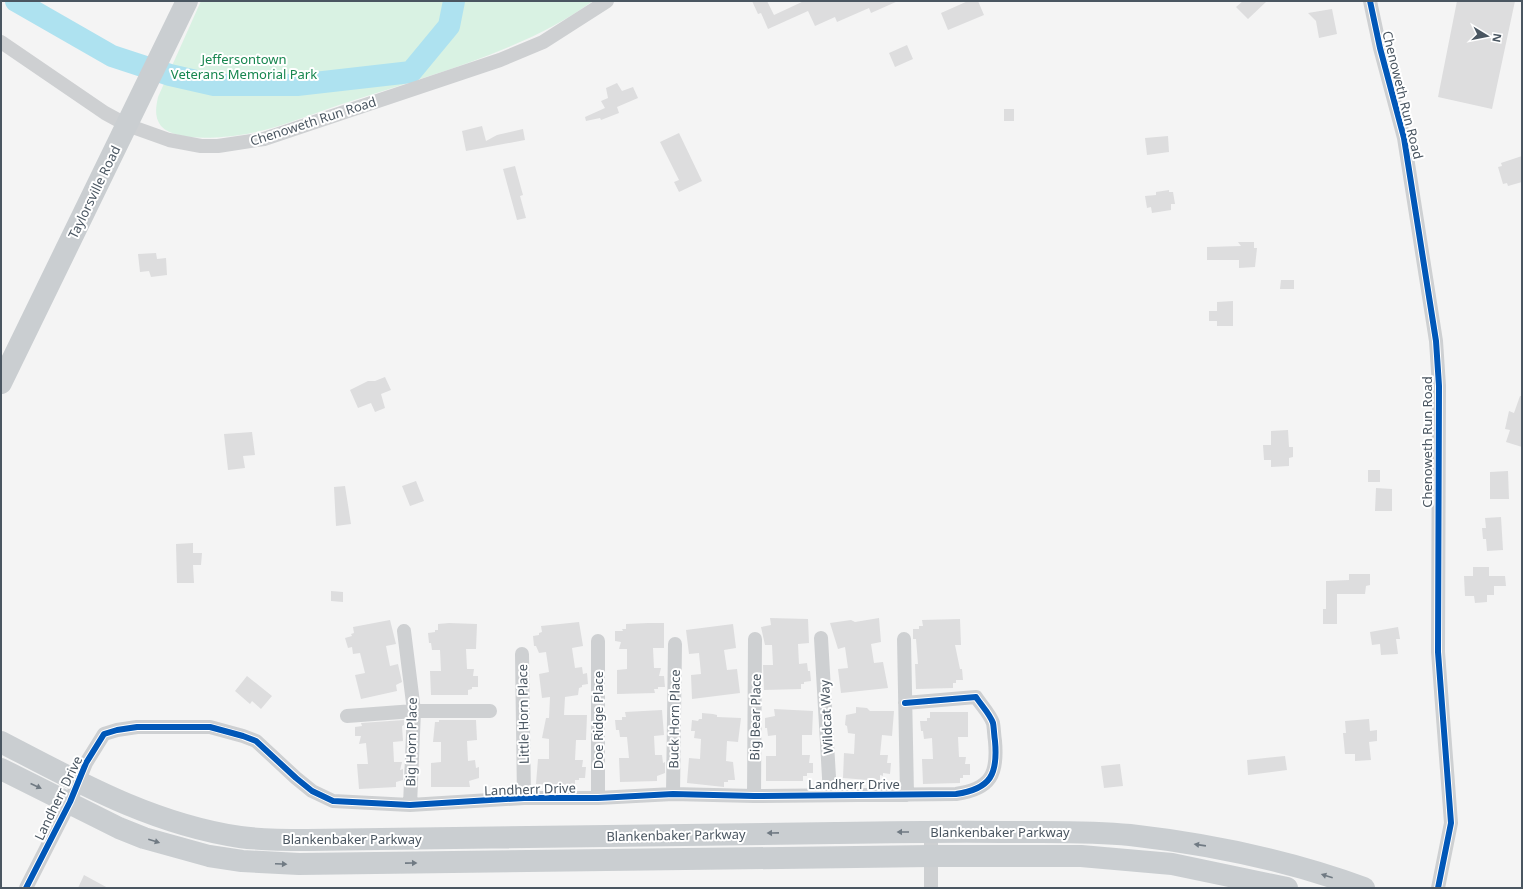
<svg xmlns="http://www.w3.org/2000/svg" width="1523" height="889" viewBox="0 0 1523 889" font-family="'Noto Sans',sans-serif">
  <rect width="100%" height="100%" fill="#f4f4f4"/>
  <path fill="#d9f2e3" d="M 201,1 L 593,1 C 568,19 540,34 511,46 C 457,69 400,85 345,103 C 311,114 275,130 240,135 C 220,138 176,142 161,126 C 154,117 156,107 158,97 Z"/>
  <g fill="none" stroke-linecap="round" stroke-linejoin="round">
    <path stroke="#aee2f0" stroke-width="22" d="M 16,1 L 112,56 L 170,75 L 214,85 L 297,85 L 411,72 L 449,26 L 454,1"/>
  </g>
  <path fill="#ddddde" d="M 752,1 L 767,1 L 774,15 L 804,1 L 898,1 L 871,13 L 869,8 L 837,22 L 835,17 L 815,26 L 808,11 L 768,29 L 761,13 L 758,14 Z
    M 968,1 L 978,1 L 984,15 L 948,30 L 941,13 Z
    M 1243,1 L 1267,1 L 1248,19 L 1236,7 Z
    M 1457,1 L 1515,1 L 1492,109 L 1438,97 Z
    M 1332,9 L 1337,34 L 1319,38 L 1316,21 L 1308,13 Z
    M 907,45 L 913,59 L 895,67 L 889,53 Z
    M 617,83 L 622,91 L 633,87 L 638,98 L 617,107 L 619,113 L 601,120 L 600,118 L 586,121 L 585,117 L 605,108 L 601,101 L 608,98 L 606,88 Z
    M 1004,109 L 1014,109 L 1014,121 L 1004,121 Z
    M 482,126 L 486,141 L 497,135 L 523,129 L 525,140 L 466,151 L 462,131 Z
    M 679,133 L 702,181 L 679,192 L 674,182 L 679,180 L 660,142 Z
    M 1168,136 L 1169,152 L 1147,155 L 1145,138 Z
    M 1522,156 L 1522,182 L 1508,186 L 1507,183 L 1503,184 L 1498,167 L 1502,166 L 1501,163 Z
    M 515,166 L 523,195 L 520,196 L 526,218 L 517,220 L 503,169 Z
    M 1169,190 L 1169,192 L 1173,192 L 1175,204 L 1171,204 L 1171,210 L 1152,213 L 1151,207 L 1147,208 L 1145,196 L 1156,195 L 1156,192 Z
    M 1238,242 L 1254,242 L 1254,248 L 1257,248 L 1255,267 L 1239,268 L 1239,260 L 1207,260 L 1207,247 L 1241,246 Z
    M 156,253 L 157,259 L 166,258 L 167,275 L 151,277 L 149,271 L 140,272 L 138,254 Z
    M 1281,280 L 1294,280 L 1294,289 L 1280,289 Z
    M 1233,301 L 1233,326 L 1217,326 L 1217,321 L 1209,321 L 1209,311 L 1217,311 L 1217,302 Z
    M 385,377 L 391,390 L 381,394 L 385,408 L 375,412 L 371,403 L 358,408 L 350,390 L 368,381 L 375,381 Z
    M 1520,396 L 1522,396 L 1522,447 L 1506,442 L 1510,430 L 1505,429 L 1509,411 L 1514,413 Z
    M 1288,430 L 1289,447 L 1293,447 L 1293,457 L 1289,458 L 1289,466 L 1271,467 L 1271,460 L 1264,460 L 1263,445 L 1271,445 L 1271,431 Z
    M 252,432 L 255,455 L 243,456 L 245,468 L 228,470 L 224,434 Z
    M 1368,470 L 1380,470 L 1380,482 L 1368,482 Z
    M 1508,471 L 1509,499 L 1490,499 L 1490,472 Z
    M 416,481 L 424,501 L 410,506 L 402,486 Z
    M 345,486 L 351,524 L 336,526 L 334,487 Z
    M 1376,488 L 1392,489 L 1392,511 L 1375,511 Z
    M 1501,517 L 1503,550 L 1487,551 L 1486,539 L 1483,539 L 1482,528 L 1486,528 L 1485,518 Z
    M 193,543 L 193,553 L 202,553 L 201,565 L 193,565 L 194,583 L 177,583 L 176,544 Z
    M 1473,567 L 1489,567 L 1489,576 L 1505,576 L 1506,586 L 1494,586 L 1494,595 L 1487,595 L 1487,602 L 1475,603 L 1474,596 L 1465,596 L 1464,576 L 1473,576 Z
    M 1349,574 L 1370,574 L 1370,585 L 1366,586 L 1365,594 L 1337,594 L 1337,624 L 1323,624 L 1323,609 L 1326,609 L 1326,581 L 1349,580 Z
    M 331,591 L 343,592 L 343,602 L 331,601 Z
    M 770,618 L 808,619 L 809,643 L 798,644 L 799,664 L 807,663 L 808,671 L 810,671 L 811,681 L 804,682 L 804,684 L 801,684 L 801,689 L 764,690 L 763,665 L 773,665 L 772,645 L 765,645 L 761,627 L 771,625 Z
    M 879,618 L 881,642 L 871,644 L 874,663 L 883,662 L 888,688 L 841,693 L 838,669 L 848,668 L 845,647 L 838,649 L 830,623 L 851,620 L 855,622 Z
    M 960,619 L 961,645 L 955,645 L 960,669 L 962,669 L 963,680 L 956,680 L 956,683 L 953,683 L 953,688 L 916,689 L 915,664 L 918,664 L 916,639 L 913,639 L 913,629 L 919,629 L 919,626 L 923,626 L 922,620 Z
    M 390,620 L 396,644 L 386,646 L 390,666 L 398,664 L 402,682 L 396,685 L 397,691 L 361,699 L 355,675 L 365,673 L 360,653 L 353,654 L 352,647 L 348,648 L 345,638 L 352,636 L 351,634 L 354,633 L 353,627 Z
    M 579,622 L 583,646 L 572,648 L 575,668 L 582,667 L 583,674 L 587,673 L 588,684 L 582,685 L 582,687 L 579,688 L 578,695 L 565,697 L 564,715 L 587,715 L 586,740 L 576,740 L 575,760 L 583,760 L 582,767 L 586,767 L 585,778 L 579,778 L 579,780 L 575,780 L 575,786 L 536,784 L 538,759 L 549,759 L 549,739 L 542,738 L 546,718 L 549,718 L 550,697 L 542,698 L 539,674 L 549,672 L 546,652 L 539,653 L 536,646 L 534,646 L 533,636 L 539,635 L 539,633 L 542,632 L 541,626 Z
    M 449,623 L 477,624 L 476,649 L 466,649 L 467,669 L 474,669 L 473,676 L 478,676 L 478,687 L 472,687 L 472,689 L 468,690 L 468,695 L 431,695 L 430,671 L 441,671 L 440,650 L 432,650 L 431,643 L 429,643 L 428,633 L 435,632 L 435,630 L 438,630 L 438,624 Z
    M 648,623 L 664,623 L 664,648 L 653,648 L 654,668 L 661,668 L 659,676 L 664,676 L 665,687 L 658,687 L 658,689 L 654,689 L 655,693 L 617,694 L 617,670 L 627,669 L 627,649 L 619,649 L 621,642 L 615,641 L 615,631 L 623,631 L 622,629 L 626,629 L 626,624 Z
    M 733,624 L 736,648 L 724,650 L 727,670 L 737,669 L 740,693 L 692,699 L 691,675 L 701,674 L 699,653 L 689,654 L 686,630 Z
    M 1398,627 L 1400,639 L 1396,639 L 1398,654 L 1381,655 L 1380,644 L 1372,645 L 1370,632 Z
    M 247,676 L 272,696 L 261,709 L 252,701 L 250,704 L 235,691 Z
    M 856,707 L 867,708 L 870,711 L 894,711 L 892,736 L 882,735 L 880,755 L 888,755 L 887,763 L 891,763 L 890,774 L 883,773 L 883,776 L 880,775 L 880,781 L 843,778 L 844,753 L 854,754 L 855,734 L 848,733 L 847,726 L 845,725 L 846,715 L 856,713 Z
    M 774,709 L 813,711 L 812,735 L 802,735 L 802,755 L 810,755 L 809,763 L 813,763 L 813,773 L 807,773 L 807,776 L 803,776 L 803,781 L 766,781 L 766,756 L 776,756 L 776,735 L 768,736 L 767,728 L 765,728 L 765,718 L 775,716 Z
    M 662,710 L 664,735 L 654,736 L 655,755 L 662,755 L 663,763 L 665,762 L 665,773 L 657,776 L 657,781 L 620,782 L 619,758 L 629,758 L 627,737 L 620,737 L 619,730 L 616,730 L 615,720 L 622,720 L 622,717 L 626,717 L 625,712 Z
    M 930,712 L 968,712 L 968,737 L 958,737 L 959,757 L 966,757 L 965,764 L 970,764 L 970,775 L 963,775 L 963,778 L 960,778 L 960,783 L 923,784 L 922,759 L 933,759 L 932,738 L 924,739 L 923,731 L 921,731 L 920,721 L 927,721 L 927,718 L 930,718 Z
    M 702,713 L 713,714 L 717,715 L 717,717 L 741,718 L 738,742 L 727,741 L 726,761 L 733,762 L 735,780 L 728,780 L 728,782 L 724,782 L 724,787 L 687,783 L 689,758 L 700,759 L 701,739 L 694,738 L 695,731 L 691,731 L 692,720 L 698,721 L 699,719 L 702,719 Z
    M 1369,719 L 1370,731 L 1377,730 L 1377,741 L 1369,742 L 1371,760 L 1355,761 L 1355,754 L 1345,754 L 1343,733 L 1346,733 L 1345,721 Z
    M 404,720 L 404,725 L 402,726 L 403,741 L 393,742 L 394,762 L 402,762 L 400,770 L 403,769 L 403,780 L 396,782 L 396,787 L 359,789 L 357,764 L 368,764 L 366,743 L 359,744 L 361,736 L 355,736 L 355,727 L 362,726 L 361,723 Z
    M 439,720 L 476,720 L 477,740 L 467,741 L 468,761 L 475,760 L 476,768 L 479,767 L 479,778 L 469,781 L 470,787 L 431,787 L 431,763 L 441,762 L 441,742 L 433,742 L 435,722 L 439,722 Z
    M 1285,756 L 1287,770 L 1248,775 L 1247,760 Z
    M 1120,764 L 1123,786 L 1104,788 L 1101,766 Z
    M 84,875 L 108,888 L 78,888 Z"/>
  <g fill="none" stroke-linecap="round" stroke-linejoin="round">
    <path stroke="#ced0d2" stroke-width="14" d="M 1370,1 L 1380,48 L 1404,138 L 1436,341 L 1439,386 L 1438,652 L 1451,823 L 1438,888
      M 1,42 L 105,113 L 127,125 L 169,140 L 201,146 L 218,146 L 264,139 L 500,60 L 543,42 L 607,1
      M 404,631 L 414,711 L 410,805
      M 821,638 L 830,795
      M 904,639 L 907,795
      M 598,641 L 598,798
      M 522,654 L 524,798
      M 347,716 L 414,711 L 490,711
      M 673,794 L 675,644
      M 754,796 L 755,639
      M 931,832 L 931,888
      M 26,888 L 70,802 L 86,763 L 104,734 L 117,730 L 137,727 L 210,727 L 243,736 L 256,741 L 296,778 L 312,791 L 333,801 L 410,805 L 524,798 L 598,798 L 673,794 L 754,796 L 956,794 C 991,789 998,774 995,741 C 994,735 994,728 993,723 C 990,714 981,705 976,697 L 905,703"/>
    <path stroke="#caced1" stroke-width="22" d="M 1,383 L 187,1
      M 1,742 C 78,782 152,824 240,837 C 262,840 284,840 307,840 C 483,839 659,834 836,833 C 895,832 953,831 1012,832 C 1051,832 1091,831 1130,835 C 1209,844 1288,860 1364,888
      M 1,769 L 119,828 L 144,838 L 209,856 L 242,861 L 299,864 L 931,856 L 1081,856 L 1172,864 L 1287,888"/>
    <defs>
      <path id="cycleway" d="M 1370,1 L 1380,48 L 1404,138 L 1436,341 L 1439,386 L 1438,652 L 1451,823 L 1438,888
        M 26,888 L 70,802 L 86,763 L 104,734 L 117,730 L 137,727 L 210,727 L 243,736 L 256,741 L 296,778 L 312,791 L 333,801 L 410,805 L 524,798 L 598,798 L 673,794 L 754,796 L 956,794 C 991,789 998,774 995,741 C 994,735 994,728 993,723 C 990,714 981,705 976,697 L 905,703"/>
    </defs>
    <use href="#cycleway" stroke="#fff" stroke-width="8"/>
    <use href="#cycleway" stroke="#0057b8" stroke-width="6"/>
  </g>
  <defs><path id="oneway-solid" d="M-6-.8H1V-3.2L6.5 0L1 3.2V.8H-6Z"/></defs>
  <g fill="#707a83">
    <use href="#oneway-solid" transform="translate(36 786) rotate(25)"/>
    <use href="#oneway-solid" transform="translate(903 832) rotate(180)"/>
    <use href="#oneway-solid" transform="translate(773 833) rotate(179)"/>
    <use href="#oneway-solid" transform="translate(154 841) rotate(17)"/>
    <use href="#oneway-solid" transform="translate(1200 845) rotate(-172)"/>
    <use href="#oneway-solid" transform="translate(411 863) rotate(-1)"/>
    <use href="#oneway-solid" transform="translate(281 864) rotate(3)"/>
    <use href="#oneway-solid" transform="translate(1327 876) rotate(-162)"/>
  </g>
  <g text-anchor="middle" stroke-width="4" stroke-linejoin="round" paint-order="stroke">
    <g font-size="13" fill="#17864f" stroke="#fff">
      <text x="244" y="64">Jeffersontown<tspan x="244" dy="15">Veterans Memorial Park</tspan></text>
    </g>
    <g font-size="13" fill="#4a5661" stroke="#fff">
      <text transform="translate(1403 95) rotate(76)" y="5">Chenoweth Run Road</text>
      <text transform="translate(313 121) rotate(-18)" y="5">Chenoweth Run Road</text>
      <text transform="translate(94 192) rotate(-64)" y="5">Taylorsville Road</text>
      <text transform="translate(1427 442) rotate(-90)" y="5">Chenoweth Run Road</text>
      <text transform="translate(523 714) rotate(-91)" y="5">Little Horn Place</text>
      <text transform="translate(755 717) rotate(-89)" y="5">Big Bear Place</text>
      <text transform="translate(826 717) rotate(-93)" y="5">Wildcat Way</text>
      <text transform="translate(674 719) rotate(-89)" y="5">Buck Horn Place</text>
      <text transform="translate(598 720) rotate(-90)" y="5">Doe Ridge Place</text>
      <text transform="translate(411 742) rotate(-89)" y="5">Big Horn Place</text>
      <text x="854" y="789">Landherr Drive</text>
      <text transform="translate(530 789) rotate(-2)" y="5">Landherr Drive</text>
      <text transform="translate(58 798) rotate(-64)" y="5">Landherr Drive</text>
      <text x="1000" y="837">Blankenbaker Parkway</text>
      <text transform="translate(676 835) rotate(-1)" y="5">Blankenbaker Parkway</text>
      <text x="352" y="844">Blankenbaker Parkway</text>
    </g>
  </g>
  <rect width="1523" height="889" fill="none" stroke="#4a5661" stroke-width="4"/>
  <g transform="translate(1487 36) rotate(100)" stroke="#ffffff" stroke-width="3" paint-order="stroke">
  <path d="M0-3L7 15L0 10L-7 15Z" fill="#4a5661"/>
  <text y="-6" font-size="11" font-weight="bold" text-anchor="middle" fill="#4a5661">N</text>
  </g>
</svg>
